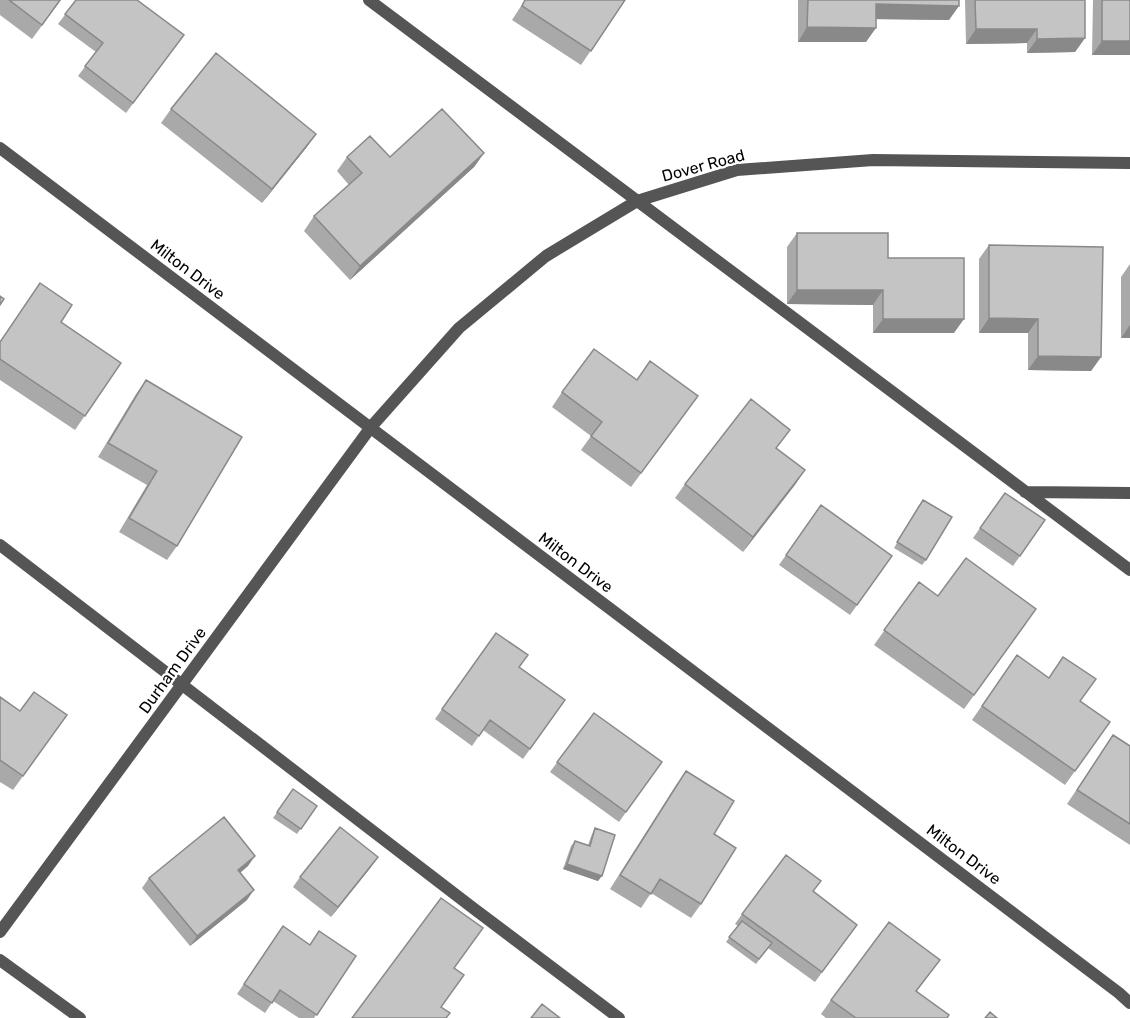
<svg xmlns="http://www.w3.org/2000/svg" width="1130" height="1018" viewBox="0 0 1130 1018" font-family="Rubik,sans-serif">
  <rect width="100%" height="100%" fill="#fff"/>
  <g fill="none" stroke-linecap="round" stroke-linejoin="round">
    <path stroke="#555" stroke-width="12" d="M 369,0 L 1130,570
      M 1025,492 L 1130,493
      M 0,545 L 473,908 L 619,1018"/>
    <path stroke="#555" stroke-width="12" d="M 0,148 L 1119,993 L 1130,1003
      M 0,932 L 371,427 L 459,328 L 546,256 L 637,201 L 737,170 L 873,160 L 1130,163
      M 0,960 L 80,1018"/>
  </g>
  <path fill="#a9a9a9" d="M 0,0 L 61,0 L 32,39 L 0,15 Z
    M 76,0 L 184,35 L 126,113 L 78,76 L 96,52 L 58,24 Z
    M 525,0 L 625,0 L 581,65 L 512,20 Z
    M 798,0 L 959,0 L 949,20 L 876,19 L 866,42 L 798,42 Z
    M 965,0 L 1085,0 L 1085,38 L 1075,52 L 1027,53 L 1027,43 L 966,44 Z
    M 1093,0 L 1130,0 L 1130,55 L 1092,55 Z
    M 171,109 L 316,134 L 306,148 L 262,203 L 161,123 Z
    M 484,153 L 474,167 L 350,280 L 304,231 L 314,216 L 349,185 L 337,171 L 347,157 L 390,157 Z
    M 797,233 L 888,258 L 954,333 L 873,333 L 873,305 L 787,304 L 787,247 Z
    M 989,245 L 1101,357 L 1091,371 L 1028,370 L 1028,333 L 979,333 L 979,259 Z
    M 1130,264 L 1130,338 L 1121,338 L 1121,277 Z
    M 61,322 L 121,363 L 75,430 L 0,380 L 0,341 Z
    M 146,380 L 177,546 L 167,560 L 119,532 L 147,485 L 98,457 L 136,394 Z
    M 637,380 L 688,410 L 631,487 L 581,450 L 591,436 L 552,407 L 562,392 Z
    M 777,449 L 805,470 L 743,552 L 675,498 L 685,484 Z
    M 1005,493 L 1045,520 L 1013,566 L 973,538 Z
    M 821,505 L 892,556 L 850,615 L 779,565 Z
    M 919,505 L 926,560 L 922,565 L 894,548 Z
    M 919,582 L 938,596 L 1026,624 L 964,709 L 874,645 Z
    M 496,633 L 520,668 L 565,700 L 523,759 L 483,730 L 472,746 L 435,719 Z
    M 1017,655 L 1110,722 L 1065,785 L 972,720 Z
    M 0,697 L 20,711 L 67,715 L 13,790 L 0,782 Z
    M 594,713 L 662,762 L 619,822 L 550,772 Z
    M 1113,735 L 1130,746 L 1130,845 L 1067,804 Z
    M 686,771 L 714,834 L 701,904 L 691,918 L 651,893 L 641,908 L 610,889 L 676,785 Z
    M 293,789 L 317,806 L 297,834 L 273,818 Z
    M 595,828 L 598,881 L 563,869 L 571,846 L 575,841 L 588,845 L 592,834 Z
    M 248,866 L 240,873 L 247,900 L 190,946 L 142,888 L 149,878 Z
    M 371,867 L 331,917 L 293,887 L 300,877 Z
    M 813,892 L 857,925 L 815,982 L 768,948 L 756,964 L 726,942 L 738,926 L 735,924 L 742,914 Z
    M 283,926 L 310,945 L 356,956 L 314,1018 L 299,1018 L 273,1001 L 265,1013 L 237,994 Z
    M 940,960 L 917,991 L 948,1018 L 826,1018 L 821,1014 L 831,1000 Z"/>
  <path fill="#898989" d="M 876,4 L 959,6 L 949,20 L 866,19 Z
    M 807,27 L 876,28 L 866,42 L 798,42 Z
    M 976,29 L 1037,29 L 1027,43 L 966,44 Z
    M 1085,38 L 1075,52 L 1027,53 L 1037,39 Z
    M 1102,41 L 1130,41 L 1130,55 L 1092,55 Z
    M 316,134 L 306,148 L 262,203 L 272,189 Z
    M 484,153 L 474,167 L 350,280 L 360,266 Z
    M 797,290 L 883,290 L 873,305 L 787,304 Z
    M 989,318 L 1038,319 L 1028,333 L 979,333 Z
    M 883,319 L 964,319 L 954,333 L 873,333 Z
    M 1130,325 L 1130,338 L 1121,338 Z
    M 1038,356 L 1101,357 L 1091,371 L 1028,370 Z
    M 805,470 L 795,485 L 743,552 L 753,537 Z
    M 255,856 L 248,866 L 231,880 L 238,870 Z
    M 378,857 L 371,867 L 331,917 L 338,907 Z
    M 567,864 L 602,876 L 598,881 L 563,869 Z
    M 254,890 L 247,900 L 190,946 L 197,936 Z"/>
  <path fill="#c4c4c4" stroke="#898989" stroke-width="1.5" d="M 9,0 L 60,0 L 42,25 Z
    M 76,0 L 137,0 L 184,35 L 133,103 L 85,66 L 103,43 L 65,14 Z
    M 525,0 L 625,0 L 591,51 L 522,6 Z
    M 808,0 L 959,0 L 959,6 L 876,4 L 876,28 L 807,27 Z
    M 975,0 L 1085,0 L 1085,38 L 1037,39 L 1037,29 L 976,29 Z
    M 1102,0 L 1130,0 L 1130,41 L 1102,41 Z
    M 216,53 L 316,134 L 272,189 L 171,109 Z
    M 442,109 L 484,153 L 360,266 L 314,216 L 362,173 L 347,157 L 370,136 L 390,157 Z
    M 797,233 L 888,233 L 888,258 L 964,258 L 964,319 L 883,319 L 883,290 L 797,290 Z
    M 989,245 L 1103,247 L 1101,357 L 1038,356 L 1038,319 L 989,318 Z
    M 40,283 L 72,305 L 61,322 L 121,363 L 85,416 L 0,359 L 0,342 Z
    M 0,296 L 4,299 L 0,305 Z
    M 594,349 L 637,380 L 650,361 L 698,396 L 641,473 L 591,436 L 602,422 L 562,392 Z
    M 146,380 L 242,437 L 177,546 L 129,518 L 157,471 L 108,443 Z
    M 751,399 L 790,430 L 776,448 L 805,470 L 753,537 L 685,484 Z
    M 1005,493 L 1045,520 L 1020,556 L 980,528 Z
    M 923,500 L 952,517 L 926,560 L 897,542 Z
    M 821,505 L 892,556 L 857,605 L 786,555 Z
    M 966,558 L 1036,609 L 974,695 L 884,630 L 919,582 L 938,596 Z
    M 496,633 L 528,655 L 519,667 L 565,700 L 530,749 L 490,720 L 479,736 L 442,709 Z
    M 1017,655 L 1049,678 L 1063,657 L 1096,679 L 1080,701 L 1110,722 L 1075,771 L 982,706 Z
    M 34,692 L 67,715 L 23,776 L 0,760 L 0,697 L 20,711 Z
    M 594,713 L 662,762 L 626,812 L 557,762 Z
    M 1113,735 L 1130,746 L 1130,824 L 1077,790 Z
    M 686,771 L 734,801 L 714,834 L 736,848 L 701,904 L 660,879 L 651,894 L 620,875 Z
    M 293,789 L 317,806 L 301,829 L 277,812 Z
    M 224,817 L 255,856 L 238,870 L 254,890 L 197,936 L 149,878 Z
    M 340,827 L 378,857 L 338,907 L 300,877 Z
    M 595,828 L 615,835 L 602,876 L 567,864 L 575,841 L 590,846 Z
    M 786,855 L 821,881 L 813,891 L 857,925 L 822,972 L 742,914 Z
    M 441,898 L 483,928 L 454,968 L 464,975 L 441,1007 L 450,1013 L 446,1018 L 352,1018 Z
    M 742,921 L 772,943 L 759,959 L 729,937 Z
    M 889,922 L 940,960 L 916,991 L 949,1015 L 947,1018 L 856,1018 L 831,1000 Z
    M 283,926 L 310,945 L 319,931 L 356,956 L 317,1015 L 280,990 L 272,1003 L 244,984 Z
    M 542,1004 L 560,1018 L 531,1018 Z
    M 990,1012 L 997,1018 L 985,1018 Z"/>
  <g text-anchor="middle" stroke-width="4.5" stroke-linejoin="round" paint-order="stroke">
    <g font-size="16" fill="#000" stroke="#fff">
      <text transform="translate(703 165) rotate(-15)" y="6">Dover Road</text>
      <text transform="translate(188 269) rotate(37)" y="6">Milton Drive</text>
      <text transform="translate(576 562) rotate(37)" y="6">Milton Drive</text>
      <text transform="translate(172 670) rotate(-54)" y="6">Durham Drive</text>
      <text transform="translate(964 854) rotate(37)" y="6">Milton Drive</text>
    </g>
  </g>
</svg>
